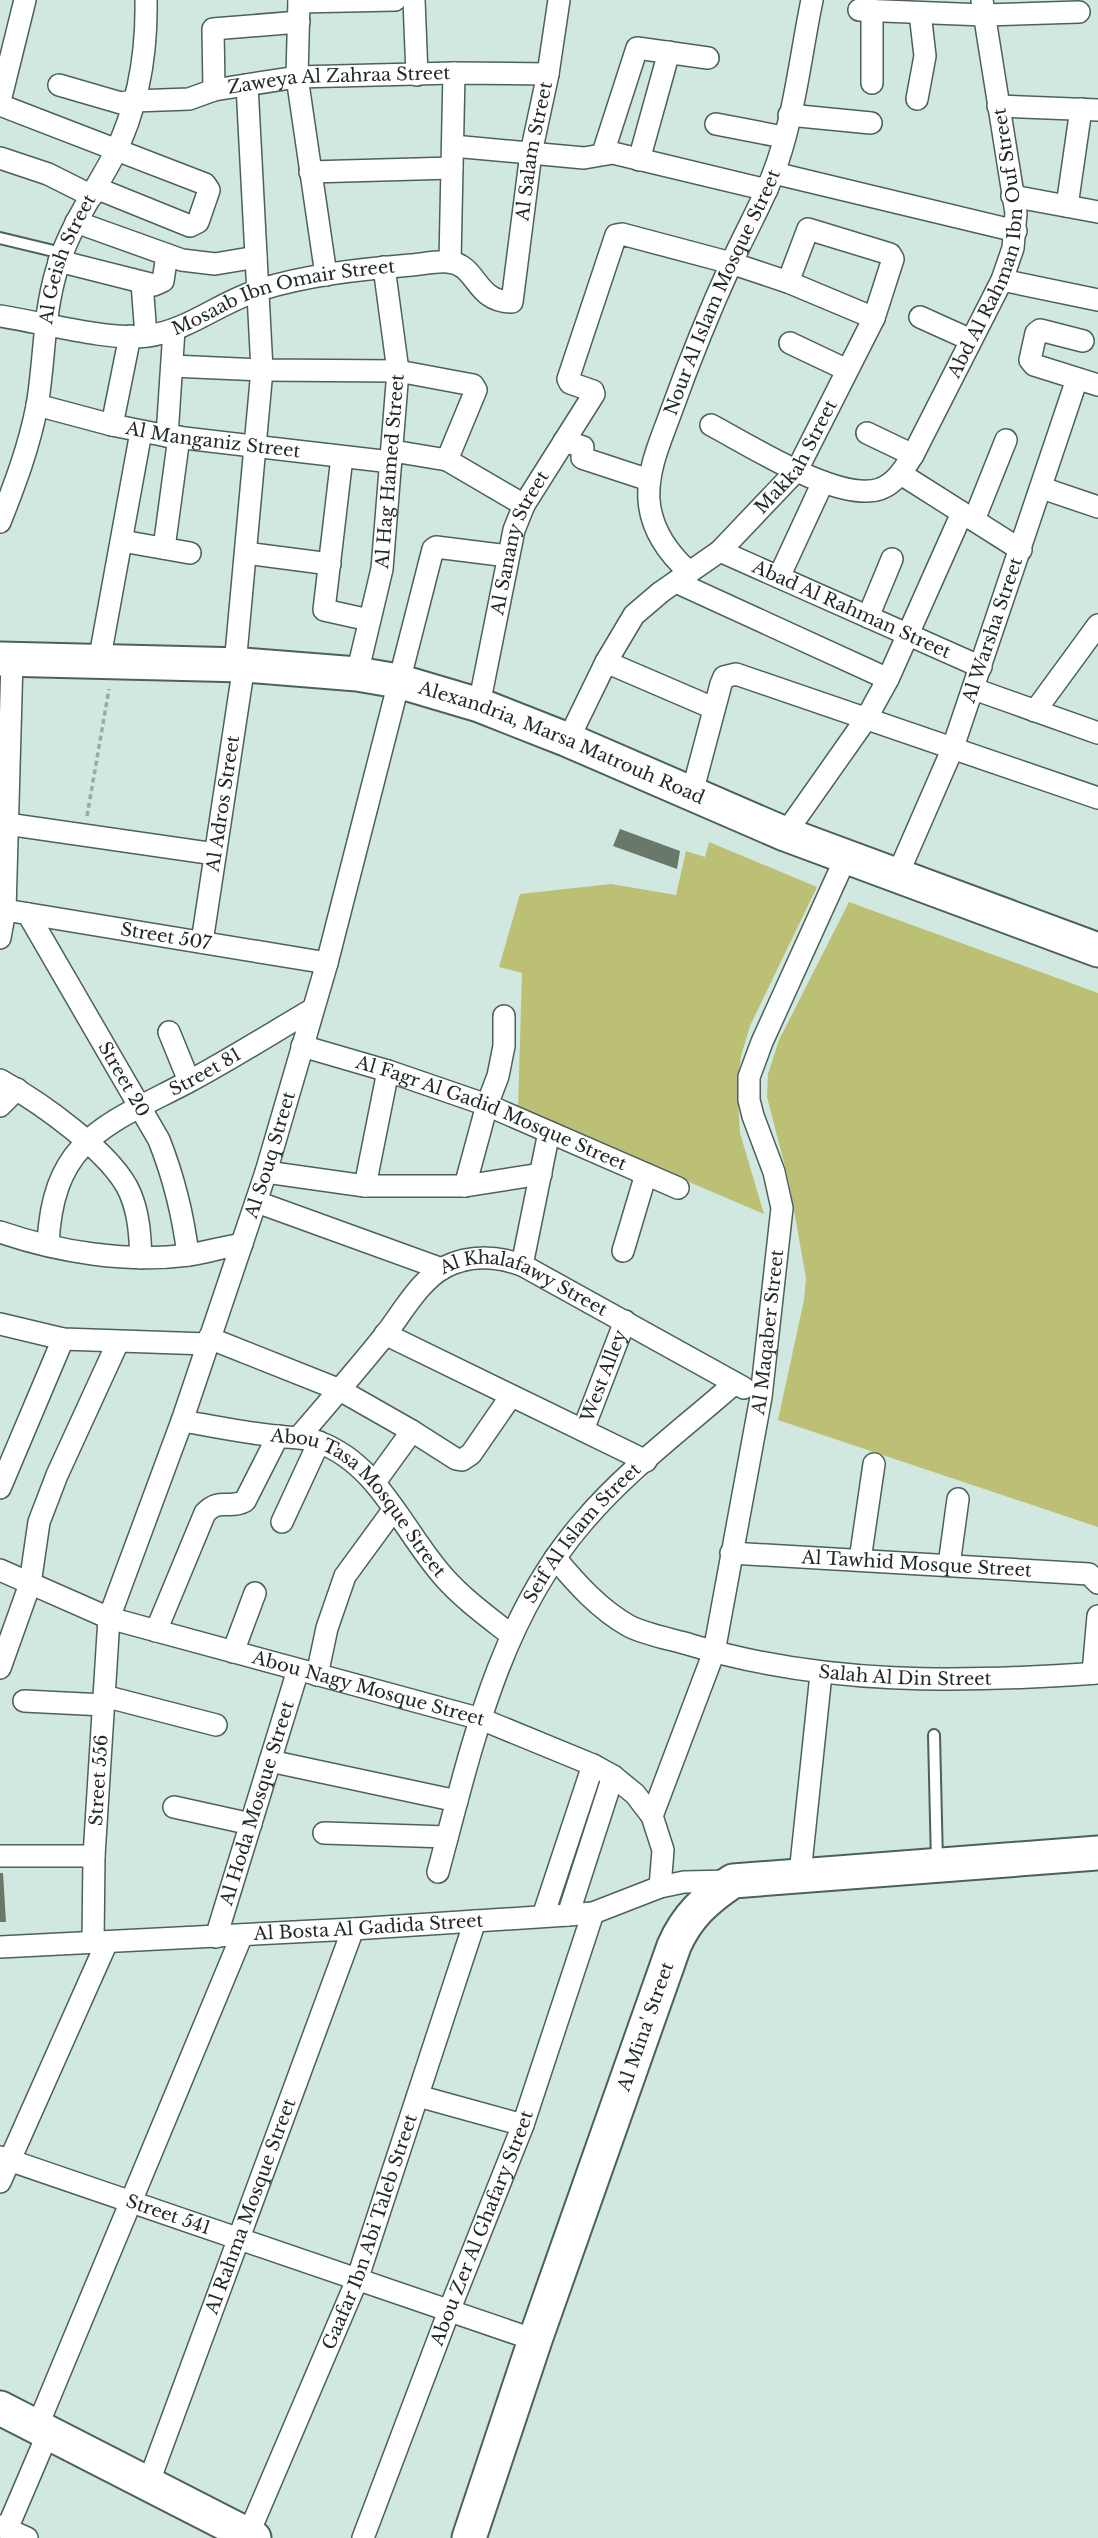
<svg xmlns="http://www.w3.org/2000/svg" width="1098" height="2538" viewBox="0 0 1098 2538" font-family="'Libre Baskerville',serif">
  <rect width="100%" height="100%" fill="#d0e8e0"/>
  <path fill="#bbc074" d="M 709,842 L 817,887 L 750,1026 L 741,1056 L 737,1085 L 740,1133 L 764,1214 L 518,1109 L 522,973 L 499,967 L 520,894 L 611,884 L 676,895 L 686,851 L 705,857 Z
    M 849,902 L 1098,993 L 1098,1527 L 778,1420 L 804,1300 L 806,1278 L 789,1182 L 767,1097 L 768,1074 L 779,1040 Z"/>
  <path fill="#6a7869" d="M 620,829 L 680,851 L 677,869 L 613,846 Z
    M 0,1873 L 3,1873 L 6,1922 L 0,1922 Z"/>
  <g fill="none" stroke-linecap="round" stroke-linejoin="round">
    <defs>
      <path id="lane" d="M 0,238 L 62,253
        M 934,1735 L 937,1862"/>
      <g id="street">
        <path d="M 299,0 L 297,77 L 326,275"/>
        <path d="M 414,0 L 417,75"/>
        <path d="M 299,2 L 395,0"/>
        <path d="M 859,10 L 984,15 L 1079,12"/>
        <path d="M 872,83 L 872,10"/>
        <path id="s1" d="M 59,85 L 121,103 L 134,101 L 189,99 L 214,90 L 297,77 L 454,73 L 548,74"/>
        <path d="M 214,90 L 213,29 L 299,22"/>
        <path d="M 917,99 L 925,56 L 920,13"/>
        <path d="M 0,101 L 25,0"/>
        <path d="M 0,105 L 205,184 L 209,190 L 198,222 L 190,226 L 96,188"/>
        <path d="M 998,106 L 1098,110"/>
        <path d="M 789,115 L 871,123"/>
        <path d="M 716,124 L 783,137"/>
        <path d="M 453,146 L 584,158 L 613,153 L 767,190"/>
        <path d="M 603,153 L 637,48 L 708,58"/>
        <path d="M 0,158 L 48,174 L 92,196"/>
        <path d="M 639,160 L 669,52"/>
        <path d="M 310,172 L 452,168"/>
        <path d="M 774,173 L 1016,231"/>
        <path d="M 1012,196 L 1098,212"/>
        <path d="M 1067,206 L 1081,109"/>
        <path d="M 76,222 L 182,260 L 215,264 L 256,257"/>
        <path d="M 59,261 L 154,285 L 163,281 L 167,255"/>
        <path d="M 450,262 L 454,73"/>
        <path d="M 1002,280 L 1098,300"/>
        <path d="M 142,283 L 146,336"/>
        <path id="s2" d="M 0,316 C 41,322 108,341 147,336 C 188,331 220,302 259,290 C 306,275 362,269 411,265 C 423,264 436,261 448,262 C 478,264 474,302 512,302 L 531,153 L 548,74 L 559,0"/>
        <path d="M 920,317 L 971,340"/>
        <path d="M 1083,341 L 1040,330 L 1036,333 L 1030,360 L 1034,365 L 1098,385"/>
        <path d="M 790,343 L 847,370"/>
        <path d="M 172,366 L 262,370 L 398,371 L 473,385 L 476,390 L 447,460"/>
        <path id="s3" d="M 37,405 L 112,425 L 167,436 L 391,462"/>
        <path d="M 112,425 L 130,336"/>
        <path id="s4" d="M 711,425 C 749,445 839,503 880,489 C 896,483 904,469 913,455 L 1002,280 L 1013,248 L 1016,213 L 982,0"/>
        <path d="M 867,433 L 913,455"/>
        <path d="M 167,436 L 174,330"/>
        <path d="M 564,441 L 583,447 L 582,458 L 649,480"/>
        <path d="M 393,451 L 447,460 L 524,505"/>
        <path d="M 342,457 L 324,610 L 369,620"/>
        <path d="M 901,474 L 1021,550"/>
        <path d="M 1042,488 L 1098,507"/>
        <path d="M 974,520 L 1006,440"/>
        <path id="s5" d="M 0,522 C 15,484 29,447 37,406 C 45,359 43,315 57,269 C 69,228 94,193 114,155 C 138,107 147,53 146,0"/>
        <path d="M 122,541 L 190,553"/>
        <path d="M 164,548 L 179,437"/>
        <path id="s6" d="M 720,551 L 981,667"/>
        <path d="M 246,553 L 330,564"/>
        <path id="s7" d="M 689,572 C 668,553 651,529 649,500 C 647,469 661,440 671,412 C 689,362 709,312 731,264 C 744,235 760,207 772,177 C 794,122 800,58 812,0"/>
        <path d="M 779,577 L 823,482"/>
        <path d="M 676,582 L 888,679"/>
        <path d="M 868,617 L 892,559"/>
        <path d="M 99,662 L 141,432"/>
        <path d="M 606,662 L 713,708"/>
        <path d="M 235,665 L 262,370 L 247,85"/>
        <path id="s8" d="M 357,674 L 382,569 L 398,371 L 384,267"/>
        <path d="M 974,689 L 1098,733"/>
        <path id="s9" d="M 479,705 L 514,530 L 524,505 L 594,394 L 593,391 L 570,383 L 568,379 L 616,235 L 622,234 L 731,263 L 788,282 L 874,318"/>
        <path d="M 1035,711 L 1098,625"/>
        <path id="s10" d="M 568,740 L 606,662 L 634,615 L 661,592 L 720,551 L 797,470 L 874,318 L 893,259 L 890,254 L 808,229 L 788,282"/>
        <path d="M 692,793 L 721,684 L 724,677 L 736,674 L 1098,798"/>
        <path d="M 7,824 L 215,854"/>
        <path d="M 785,834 L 866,719 L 888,679 L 962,513"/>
        <path id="s11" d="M 897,876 L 952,750 L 1077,379"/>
        <path id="s12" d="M 5,910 L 327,963"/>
        <path id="s13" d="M 28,914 L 159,1140 C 174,1178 183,1214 188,1255"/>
        <path d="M 0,938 L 5,910 L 12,660"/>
        <path id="s14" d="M 202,942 L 244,665"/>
        <path d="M 169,1032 L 189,1081"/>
        <path id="s15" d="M 302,1046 L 388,1071 L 487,1105 L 678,1188"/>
        <path d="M 0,1080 C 38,1101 113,1153 130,1193 C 139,1214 140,1235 141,1258"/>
        <path d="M 0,1106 L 17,1089"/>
        <path d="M 266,1172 L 365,1186 L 465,1186 L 541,1174"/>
        <path d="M 365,1186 L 388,1071"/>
        <path d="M 465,1186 L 487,1105 L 498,1076 L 504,1046 L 504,1016"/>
        <path d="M 257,1202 L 442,1269"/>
        <path d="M 0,1232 C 58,1252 127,1263 189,1255 C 207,1252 224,1247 242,1244"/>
        <path id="s16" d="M 48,1244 C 53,1139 106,1125 188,1082 C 231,1059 272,1033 313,1009"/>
        <path d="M 623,1251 L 646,1174"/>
        <path d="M 522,1265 L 549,1132"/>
        <path d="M 0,1324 L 63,1339 L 207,1344"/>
        <path d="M 385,1334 L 646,1461"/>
        <path d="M 209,1338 L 340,1390 L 412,1431 L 456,1459 L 462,1460 L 471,1454 L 511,1396"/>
        <path id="s17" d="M 182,1421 C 213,1426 245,1433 276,1436 C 291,1438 305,1437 318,1442 C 378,1463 403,1531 443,1576 C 462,1598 488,1617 511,1635"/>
        <path id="s18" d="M 583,1430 L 625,1321"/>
        <path id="s19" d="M 299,1437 C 328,1403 357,1370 385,1335 C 402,1313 420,1280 445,1267 C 471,1254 496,1256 522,1265 L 744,1388"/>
        <path d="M 375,1482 L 412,1431"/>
        <path d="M 0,1488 L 63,1339"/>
        <path d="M 282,1522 L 319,1442"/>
        <path id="s20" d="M 731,1553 L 1089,1574 L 1098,1583"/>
        <path id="s21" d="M 555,1558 C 576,1583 600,1610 629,1626 C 647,1635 671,1639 691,1645 C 823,1685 962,1683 1098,1673"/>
        <path d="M 860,1560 L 874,1464"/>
        <path d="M 949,1565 L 958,1499"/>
        <path id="s22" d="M 0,1570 L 109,1618 L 481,1719 L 593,1765 L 613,1776 L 635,1794 L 652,1816 L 663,1850 L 660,1887"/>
        <path d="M 156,1631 L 205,1513 C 220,1497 229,1510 245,1501 L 278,1436"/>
        <path d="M 233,1652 L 255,1593"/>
        <path d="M 0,1668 L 30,1584 L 39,1522 L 57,1475 L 118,1342"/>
        <path d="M 1093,1673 L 1098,1616"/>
        <path d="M 317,1675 L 327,1628 L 345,1576 L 394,1509"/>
        <path d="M 104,1696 L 216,1725"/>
        <path d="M 24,1701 L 104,1705"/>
        <path d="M 270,1761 L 457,1801"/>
        <path d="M 174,1807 L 251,1824"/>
        <path id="s23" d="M 652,1816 L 714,1652 L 761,1397 L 782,1208 L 774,1172 L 753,1116 L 749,1100 L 749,1077 L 762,1042 L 846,857"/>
        <path d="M 324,1833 L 447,1837"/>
        <path d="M 0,1856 L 94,1856"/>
        <path id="s24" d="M 438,1872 C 471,1750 498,1620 583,1522 C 627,1470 684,1428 735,1383"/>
        <path d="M 800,1874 L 821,1674"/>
        <path d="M 568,1915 L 613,1776"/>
        <path d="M 543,1916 L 593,1765"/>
        <path id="s25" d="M 216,1937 L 298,1670"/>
        <path id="s26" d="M 93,1943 L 94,1856 L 109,1618 L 182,1421 L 266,1172 L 327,963 L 433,549 L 436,547 L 508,556"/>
        <path id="s27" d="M 0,1947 L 353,1929 L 568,1915 L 593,1913 L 660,1887 L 684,1882 L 733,1881"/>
        <path d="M 418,2096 L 523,2125"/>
        <path id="s28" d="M 0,2157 L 535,2340"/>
        <path d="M 0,2182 L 107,1942"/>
        <path d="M 37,2427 L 242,1935"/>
        <path id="s29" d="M 148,2484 L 353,1929"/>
        <path d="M 0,2526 L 27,2538"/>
        <path d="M 7,2529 L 48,2433"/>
        <path id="s30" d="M 248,2535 L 357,2280 L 475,1921"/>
        <path id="s31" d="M 363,2538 L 449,2311 L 523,2125 L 593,1913"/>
      </g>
      <g id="primary">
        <path id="s32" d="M 0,659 L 244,665 L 357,674 L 398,681 L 479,705 L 568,740 L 785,834 L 1098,950"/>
        <path d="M 0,2408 L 254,2538"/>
        <path id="s33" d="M 469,2538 L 535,2340 L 674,1946 C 687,1916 706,1899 733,1881 L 1098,1853"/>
      </g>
    </defs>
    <use href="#lane" stroke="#4c615b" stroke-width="14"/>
    <use href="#street" stroke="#4c615b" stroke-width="24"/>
    <use href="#primary" stroke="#4c615b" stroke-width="37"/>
    <path stroke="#98aca6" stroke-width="3.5" stroke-dasharray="5 3.5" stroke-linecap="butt" d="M 87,816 L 109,689"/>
    <use href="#lane" stroke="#fff" stroke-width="10"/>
    <use href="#street" stroke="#fff" stroke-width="21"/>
    <use href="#primary" stroke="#fff" stroke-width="33"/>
  </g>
  <g text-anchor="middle" stroke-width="7" stroke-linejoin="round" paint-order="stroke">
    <g font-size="18" fill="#212a28" stroke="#ddf5ee">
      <text dy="6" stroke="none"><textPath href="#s1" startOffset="285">Zaweya Al Zahraa Street</textPath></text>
      <text dy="6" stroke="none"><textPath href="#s2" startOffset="693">Al Salam Street</textPath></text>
      <text dy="6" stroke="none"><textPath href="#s4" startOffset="462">Abd Al Rahman Ibn Ouf Street</textPath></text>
      <text dy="6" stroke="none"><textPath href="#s5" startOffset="273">Al Geish Street</textPath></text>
      <text dy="6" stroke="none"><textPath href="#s7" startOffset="306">Nour Al Islam Mosque Street</textPath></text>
      <text dy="6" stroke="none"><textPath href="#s2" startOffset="292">Mosaab Ibn Omair Street</textPath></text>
      <text dy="6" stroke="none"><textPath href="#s3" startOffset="180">Al Manganiz Street</textPath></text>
      <text dy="6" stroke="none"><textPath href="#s10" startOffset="371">Makkah Street</textPath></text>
      <text dy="6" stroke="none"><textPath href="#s8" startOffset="206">Al Hag Hamed Street</textPath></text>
      <text dy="6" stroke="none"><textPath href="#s9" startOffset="168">Al Sanany Street</textPath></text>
      <text dy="6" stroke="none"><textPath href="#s6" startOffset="144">Abad Al Rahman Street</textPath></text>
      <text dy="6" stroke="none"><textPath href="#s11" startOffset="264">Al Warsha Street</textPath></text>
      <text dy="6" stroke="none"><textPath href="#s32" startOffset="574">Alexandria, Marsa Matrouh Road</textPath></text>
      <text dy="6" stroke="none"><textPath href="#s14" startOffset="140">Al Adros Street</textPath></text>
      <text dy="6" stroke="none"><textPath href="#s12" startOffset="163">Street 507</textPath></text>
      <text dy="6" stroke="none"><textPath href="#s16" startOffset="250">Street 81</textPath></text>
      <text dy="6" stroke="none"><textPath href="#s13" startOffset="191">Street 20</textPath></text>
      <text dy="6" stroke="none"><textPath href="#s15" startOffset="201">Al Fagr Al Gadid Mosque Street</textPath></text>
      <text dy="6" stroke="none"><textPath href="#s26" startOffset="816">Al Souq Street</textPath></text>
      <text dy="6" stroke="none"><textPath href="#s19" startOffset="310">Al Khalafawy Street</textPath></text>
      <text dy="6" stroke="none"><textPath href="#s23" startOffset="500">Al Maqaber Street</textPath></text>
      <text dy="6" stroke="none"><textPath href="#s18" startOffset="58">West Alley</textPath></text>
      <text dy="6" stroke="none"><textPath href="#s17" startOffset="206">Abou Tasa Mosque Street</textPath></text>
      <text dy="6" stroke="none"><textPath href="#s24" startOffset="373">Seif Al Islam Street</textPath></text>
      <text dy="6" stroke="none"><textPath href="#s20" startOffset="186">Al Tawhid Mosque Street</textPath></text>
      <text dy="6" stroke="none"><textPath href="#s21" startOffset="383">Salah Al Din Street</textPath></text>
      <text dy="6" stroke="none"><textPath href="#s22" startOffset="388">Abou Nagy Mosque Street</textPath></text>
      <text dy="6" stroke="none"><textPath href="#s26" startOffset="163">Street 556</textPath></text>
      <text dy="6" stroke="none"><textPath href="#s25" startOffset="140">Al Hoda Mosque Street</textPath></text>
      <text dy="6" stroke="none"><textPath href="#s27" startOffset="369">Al Bosta Al Gadida Street</textPath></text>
      <text dy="6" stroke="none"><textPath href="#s33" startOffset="541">Al Mina' Street</textPath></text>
      <text dy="6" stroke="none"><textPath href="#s29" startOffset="296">Al Rahma Mosque Street</textPath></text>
      <text dy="6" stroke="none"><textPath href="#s28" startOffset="178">Street 541</textPath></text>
      <text dy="6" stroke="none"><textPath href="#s31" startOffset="332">Abou Zer Al Ghafary Street</textPath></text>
      <text dy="6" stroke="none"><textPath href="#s30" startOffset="327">Gaafar Ibn Abi Taleb Street</textPath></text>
    </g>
  </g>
</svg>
